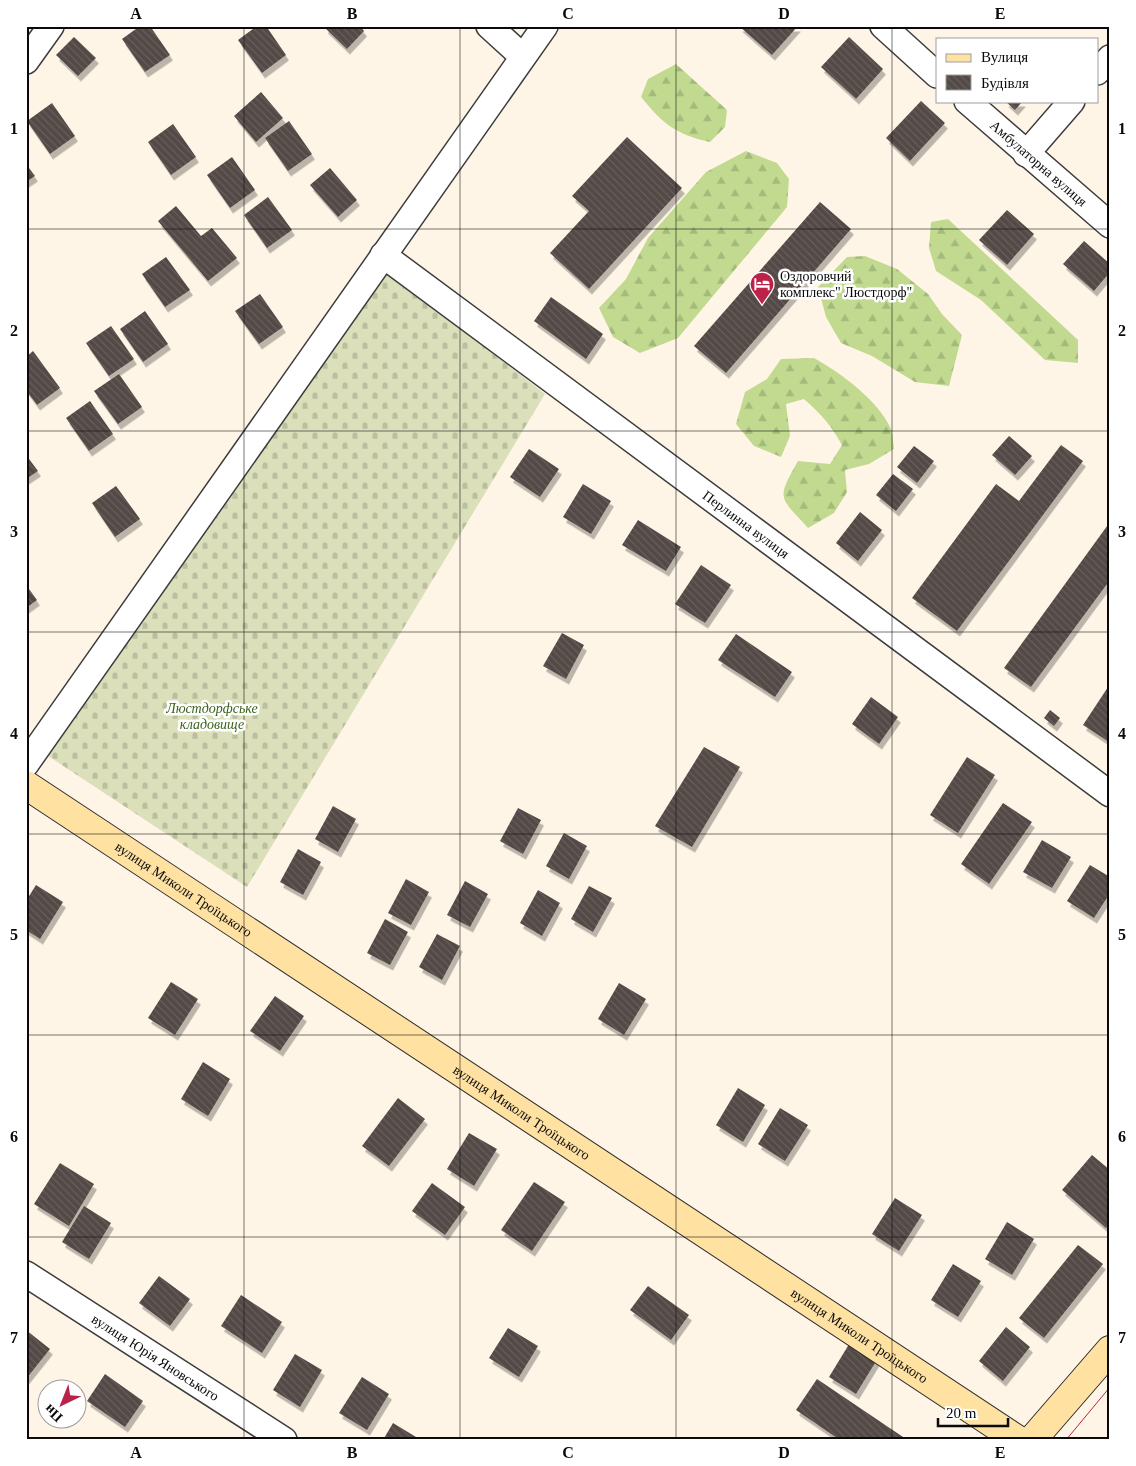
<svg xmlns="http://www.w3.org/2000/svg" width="1136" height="1466" viewBox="0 0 1136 1466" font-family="'Times New Roman',serif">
  <defs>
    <pattern id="forest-firs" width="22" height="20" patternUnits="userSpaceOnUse" patternTransform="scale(1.25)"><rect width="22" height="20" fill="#c1da90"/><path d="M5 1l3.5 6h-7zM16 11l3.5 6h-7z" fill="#a4ba7b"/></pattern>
    <pattern id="cemetery-stones" width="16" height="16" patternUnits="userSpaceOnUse" patternTransform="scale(1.25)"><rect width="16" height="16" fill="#dbdfba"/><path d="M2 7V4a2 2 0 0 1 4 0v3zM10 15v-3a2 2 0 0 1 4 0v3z" fill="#bbbe9f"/></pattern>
    <pattern id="building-back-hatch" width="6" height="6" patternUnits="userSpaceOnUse" patternTransform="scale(1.25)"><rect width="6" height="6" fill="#534946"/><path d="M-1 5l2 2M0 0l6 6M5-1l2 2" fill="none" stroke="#675f5c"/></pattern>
    <filter id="shadow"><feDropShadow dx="3" dy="5.5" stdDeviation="0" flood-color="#0004"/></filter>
  </defs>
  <rect width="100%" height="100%" fill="#fff5e7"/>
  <path fill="url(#forest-firs)" d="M 676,64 L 727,110 L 725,127 L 710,142 C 675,134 663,124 641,97 L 648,79 Z
    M 746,151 L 777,163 L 789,179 L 787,207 L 678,338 L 640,353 L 613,337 L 599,308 L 626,279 L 648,238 L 706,172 Z
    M 948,219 L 1078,340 L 1078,363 L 1045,360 L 981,300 L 936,271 L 929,248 L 931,222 Z
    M 865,256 L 897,269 L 928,294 L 942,314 L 962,335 L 949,386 L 915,382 L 872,356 L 841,343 L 826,317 L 818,287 L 847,257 Z
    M 814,358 C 841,373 878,400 891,429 C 893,435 893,443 894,449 L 869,464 L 845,470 L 847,492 L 834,513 L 808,528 C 779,496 776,500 798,461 L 830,464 L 842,445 C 832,426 820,413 804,399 L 786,404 L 790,436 L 781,457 L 754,446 L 736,424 L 745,392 L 767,379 L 781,359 Z"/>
  <path fill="url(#cemetery-stones)" d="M 388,272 L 545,394 L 247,887 L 39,750 Z"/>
  <path fill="url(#building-back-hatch)" filter="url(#shadow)" d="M 140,26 L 150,26 L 170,55 L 145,72 L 122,39 Z
    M 257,26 L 266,26 L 286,55 L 262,73 L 238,40 Z
    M 326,26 L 360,26 L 364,31 L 347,49 L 325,28 Z
    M 739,26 L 798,26 L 772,55 Z
    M 74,37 L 96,58 L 78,76 L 56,55 Z
    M 849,37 L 883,69 L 856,99 L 821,67 Z
    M 261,92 L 283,118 L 256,142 L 234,116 Z
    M 921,101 L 945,123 L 910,161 L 886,138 Z
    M 1005,101 L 1023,101 L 1015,110 Z
    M 52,103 L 75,136 L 50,154 L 27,121 Z
    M 289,121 L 312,154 L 288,171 L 265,138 Z
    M 173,124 L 196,157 L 171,175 L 148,142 Z
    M 627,137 L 682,188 L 589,289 L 550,253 L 589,211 L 572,196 Z
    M 232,157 L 255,190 L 230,208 L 207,175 Z
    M 26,164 L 35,176 L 26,182 Z
    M 330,168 L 357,200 L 338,217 L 310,185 Z
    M 268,197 L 292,230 L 267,248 L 244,215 Z
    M 820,202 L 851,229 L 726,373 L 694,346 Z
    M 176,206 L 201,236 L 212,228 L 237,258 L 208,281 L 158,221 Z
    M 1007,210 L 1034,234 L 1007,265 L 979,240 Z
    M 1084,241 L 1110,264 L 1110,272 L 1094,291 L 1063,264 Z
    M 166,257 L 190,290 L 165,307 L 142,274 Z
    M 260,294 L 283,327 L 259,344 L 235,311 Z
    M 551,297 L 603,334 L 586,359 L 534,321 Z
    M 145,311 L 168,344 L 143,362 L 120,329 Z
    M 111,326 L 134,359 L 109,376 L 86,343 Z
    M 33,351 L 60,388 L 37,405 L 26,390 L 26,357 Z
    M 119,374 L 142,407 L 118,424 L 94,391 Z
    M 90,401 L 113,434 L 89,451 L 66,418 Z
    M 1009,436 L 1032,456 L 1015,475 L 992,455 Z
    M 1061,445 L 1083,461 L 957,631 L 912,598 L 996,484 L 1019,501 Z
    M 914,446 L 934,461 L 917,483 L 897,467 Z
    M 529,449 L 559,469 L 540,497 L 510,477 Z
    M 26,455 L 38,471 L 26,479 Z
    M 893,474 L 913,489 L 896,511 L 876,495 Z
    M 583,484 L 611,501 L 591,534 L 563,517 Z
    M 116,486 L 140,519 L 115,537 L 92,503 Z
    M 860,512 L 882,530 L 858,561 L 836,543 Z
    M 638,520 L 681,547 L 666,571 L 622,545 Z
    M 1110,522 L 1110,580 L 1031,687 L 1004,668 Z
    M 701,565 L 731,585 L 705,623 L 675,604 Z
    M 26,585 L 37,600 L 26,608 Z
    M 562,633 L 584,645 L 566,679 L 543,666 Z
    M 736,634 L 792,672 L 775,697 L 718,660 Z
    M 1110,684 L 1110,741 L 1109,742 L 1083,725 Z
    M 871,697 L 898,717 L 879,744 L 852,724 Z
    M 1050,710 L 1060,718 L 1054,726 L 1044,718 Z
    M 704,747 L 740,767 L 692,847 L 655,826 Z
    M 967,757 L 995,775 L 958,833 L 930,815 Z
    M 1003,803 L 1032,822 L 989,884 L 961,864 Z
    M 333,806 L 356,819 L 338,852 L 315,839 Z
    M 518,808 L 541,820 L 523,854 L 500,841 Z
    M 564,833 L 587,846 L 569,879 L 546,866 Z
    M 1042,840 L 1071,857 L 1052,888 L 1023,872 Z
    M 298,849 L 321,862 L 303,895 L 280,882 Z
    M 1090,865 L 1110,877 L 1110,893 L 1094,918 L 1067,901 Z
    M 406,879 L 429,892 L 411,925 L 388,913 Z
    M 465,881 L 488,894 L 470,927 L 447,915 Z
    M 36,885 L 63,902 L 40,939 L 26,930 L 26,901 Z
    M 589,886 L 612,898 L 593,932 L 571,919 Z
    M 538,890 L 560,903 L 542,936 L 520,923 Z
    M 385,919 L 408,932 L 390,965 L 367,953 Z
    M 437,934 L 460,946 L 442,980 L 419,967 Z
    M 171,982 L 198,999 L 175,1035 L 148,1018 Z
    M 619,983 L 646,999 L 624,1035 L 598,1019 Z
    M 275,996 L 304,1016 L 280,1051 L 250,1031 Z
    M 203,1062 L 230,1079 L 208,1116 L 181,1099 Z
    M 738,1088 L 765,1105 L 743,1142 L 716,1125 Z
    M 398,1098 L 425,1119 L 389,1166 L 362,1146 Z
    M 780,1108 L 808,1125 L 785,1161 L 758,1144 Z
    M 469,1133 L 497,1149 L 474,1186 L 447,1169 Z
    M 1092,1155 L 1110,1170 L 1110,1224 L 1106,1228 L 1062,1190 Z
    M 60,1163 L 94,1184 L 69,1226 L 34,1204 Z
    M 534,1182 L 565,1202 L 532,1251 L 501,1230 Z
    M 432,1183 L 465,1207 L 445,1235 L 412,1211 Z
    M 895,1198 L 922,1215 L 899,1251 L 872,1234 Z
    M 84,1206 L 111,1223 L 89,1259 L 62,1242 Z
    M 1007,1222 L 1034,1239 L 1012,1275 L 985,1259 Z
    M 1078,1245 L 1103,1264 L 1044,1338 L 1019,1318 Z
    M 953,1264 L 981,1281 L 958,1317 L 931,1300 Z
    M 159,1276 L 190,1299 L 170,1326 L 139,1303 Z
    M 648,1286 L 689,1315 L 671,1340 L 630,1310 Z
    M 241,1295 L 282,1322 L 262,1353 L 221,1326 Z
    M 1006,1327 L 1030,1347 L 1003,1381 L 979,1361 Z
    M 508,1328 L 538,1346 L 519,1377 L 489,1358 Z
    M 26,1330 L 50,1349 L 26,1379 Z
    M 851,1341 L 878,1358 L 856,1394 L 829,1377 Z
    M 295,1354 L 322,1370 L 300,1407 L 273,1390 Z
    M 105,1374 L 143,1401 L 125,1427 L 87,1401 Z
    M 362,1377 L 389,1394 L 367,1430 L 339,1413 Z
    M 817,1379 L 906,1439 L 905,1440 L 840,1440 L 796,1410 Z
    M 393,1423 L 421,1440 L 383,1440 Z"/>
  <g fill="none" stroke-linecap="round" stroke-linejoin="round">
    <defs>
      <g id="street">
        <path d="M 489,26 L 522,56"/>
        <path d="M 883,26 L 937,75"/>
        <path d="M 26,61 L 51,26"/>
        <path d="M 1097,72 L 1110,58"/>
        <path id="s1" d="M 967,101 L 1110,225"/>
        <path d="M 1026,154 L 1072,101"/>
        <path id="s2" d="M 383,255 L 1110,794"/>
        <path d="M 26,764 L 545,26"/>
        <path id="s3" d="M 26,1274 L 284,1440"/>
      </g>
      <g id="secondary">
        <path id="s4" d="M 26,785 L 1018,1440"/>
        <path d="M 1032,1440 L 1110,1350"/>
      </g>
    </defs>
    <use href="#street" stroke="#3d3d3d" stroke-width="28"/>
    <use href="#secondary" stroke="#2c2c2c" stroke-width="30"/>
    <use href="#street" stroke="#fff" stroke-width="25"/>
    <use href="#secondary" stroke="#ffe1a2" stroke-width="28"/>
    <path stroke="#bb2149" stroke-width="1" d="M 1066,1440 L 1110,1387"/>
  </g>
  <path fill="none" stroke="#0a0a0a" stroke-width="1" stroke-opacity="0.55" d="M 244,26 L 244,1440M 460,26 L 460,1440M 676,26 L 676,1440M 892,26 L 892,1440M 26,229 L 1110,229M 26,431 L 1110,431M 26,632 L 1110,632M 26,834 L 1110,834M 26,1035 L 1110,1035M 26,1237 L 1110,1237"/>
  <defs>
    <symbol id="hotel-pin" viewBox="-11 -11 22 30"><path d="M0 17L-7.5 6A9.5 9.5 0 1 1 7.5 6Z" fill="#bb2149" stroke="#fff"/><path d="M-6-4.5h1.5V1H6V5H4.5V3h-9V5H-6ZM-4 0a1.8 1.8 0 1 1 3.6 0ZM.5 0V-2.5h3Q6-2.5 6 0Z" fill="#fff"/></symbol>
  </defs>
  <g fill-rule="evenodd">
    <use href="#hotel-pin" x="748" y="270" width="28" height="38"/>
  </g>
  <g text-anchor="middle" stroke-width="5" stroke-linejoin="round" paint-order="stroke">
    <g font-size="14" fill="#0a0a0a" stroke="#fff">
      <text dy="5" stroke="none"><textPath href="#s1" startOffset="95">Амбулаторна вулиця</textPath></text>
      <text dy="5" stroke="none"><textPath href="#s2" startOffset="452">Перлинна вулиця</textPath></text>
      <text dy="5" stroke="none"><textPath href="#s4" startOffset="189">вулиця Миколи Троїцького</textPath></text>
      <text dy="5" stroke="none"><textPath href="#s4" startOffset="594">вулиця Миколи Троїцького</textPath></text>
      <text dy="5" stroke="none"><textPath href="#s4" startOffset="999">вулиця Миколи Троїцького</textPath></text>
      <text dy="5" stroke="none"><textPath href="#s3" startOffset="154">вулиця Юрія Яновського</textPath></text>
    </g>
    <g font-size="14" fill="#0a0a0a" stroke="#fff" text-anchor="start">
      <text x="780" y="281">Оздоровчий<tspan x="780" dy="16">комплекс" Люстдорф"</tspan></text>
    </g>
    <g font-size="14" font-style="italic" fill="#38621b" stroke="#fff">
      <text x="212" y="713">Люстдорфське<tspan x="212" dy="16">кладовище</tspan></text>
    </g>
  </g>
  <rect width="1136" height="1466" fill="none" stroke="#ffffff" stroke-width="55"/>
  <rect x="936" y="38" width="162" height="65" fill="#ffffff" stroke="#9d9d9d"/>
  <rect x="946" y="54" width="25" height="8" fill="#ffe1a2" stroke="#9d9d9d"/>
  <text x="981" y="62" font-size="15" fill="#0a0a0a">Вулиця</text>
  <rect x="946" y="75" width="25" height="15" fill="url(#building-back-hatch)" stroke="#9d9d9d"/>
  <text x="981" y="88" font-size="15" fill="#0a0a0a">Будівля</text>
  <g transform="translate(62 1404) rotate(223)"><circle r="24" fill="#ffffff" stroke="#9d9d9d"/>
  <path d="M0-4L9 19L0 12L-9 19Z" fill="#bb2149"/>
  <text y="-8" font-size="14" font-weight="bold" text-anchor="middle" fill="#0a0a0a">Пн</text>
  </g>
  <path d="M938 1418v8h70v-8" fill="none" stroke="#0a0a0a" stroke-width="2.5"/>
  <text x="946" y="1418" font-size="15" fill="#0a0a0a" stroke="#ffffff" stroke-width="4" paint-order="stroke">20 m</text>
  <rect x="28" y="28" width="1080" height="1410" fill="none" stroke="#0a0a0a" stroke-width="2"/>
  <g font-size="16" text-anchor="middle" font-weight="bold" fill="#0a0a0a">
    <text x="136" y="19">A</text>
    <text x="352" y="19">B</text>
    <text x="568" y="19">C</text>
    <text x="784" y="19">D</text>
    <text x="1000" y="19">E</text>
    <text x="14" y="134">1</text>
    <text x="1122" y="134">1</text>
    <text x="14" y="336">2</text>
    <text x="1122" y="336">2</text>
    <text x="14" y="537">3</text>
    <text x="1122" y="537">3</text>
    <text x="14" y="739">4</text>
    <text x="1122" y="739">4</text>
    <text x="14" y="940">5</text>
    <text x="1122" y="940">5</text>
    <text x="14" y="1142">6</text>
    <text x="1122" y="1142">6</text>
    <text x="14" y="1343">7</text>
    <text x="1122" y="1343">7</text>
    <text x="136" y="1458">A</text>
    <text x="352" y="1458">B</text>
    <text x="568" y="1458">C</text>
    <text x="784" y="1458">D</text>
    <text x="1000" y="1458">E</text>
  </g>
</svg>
